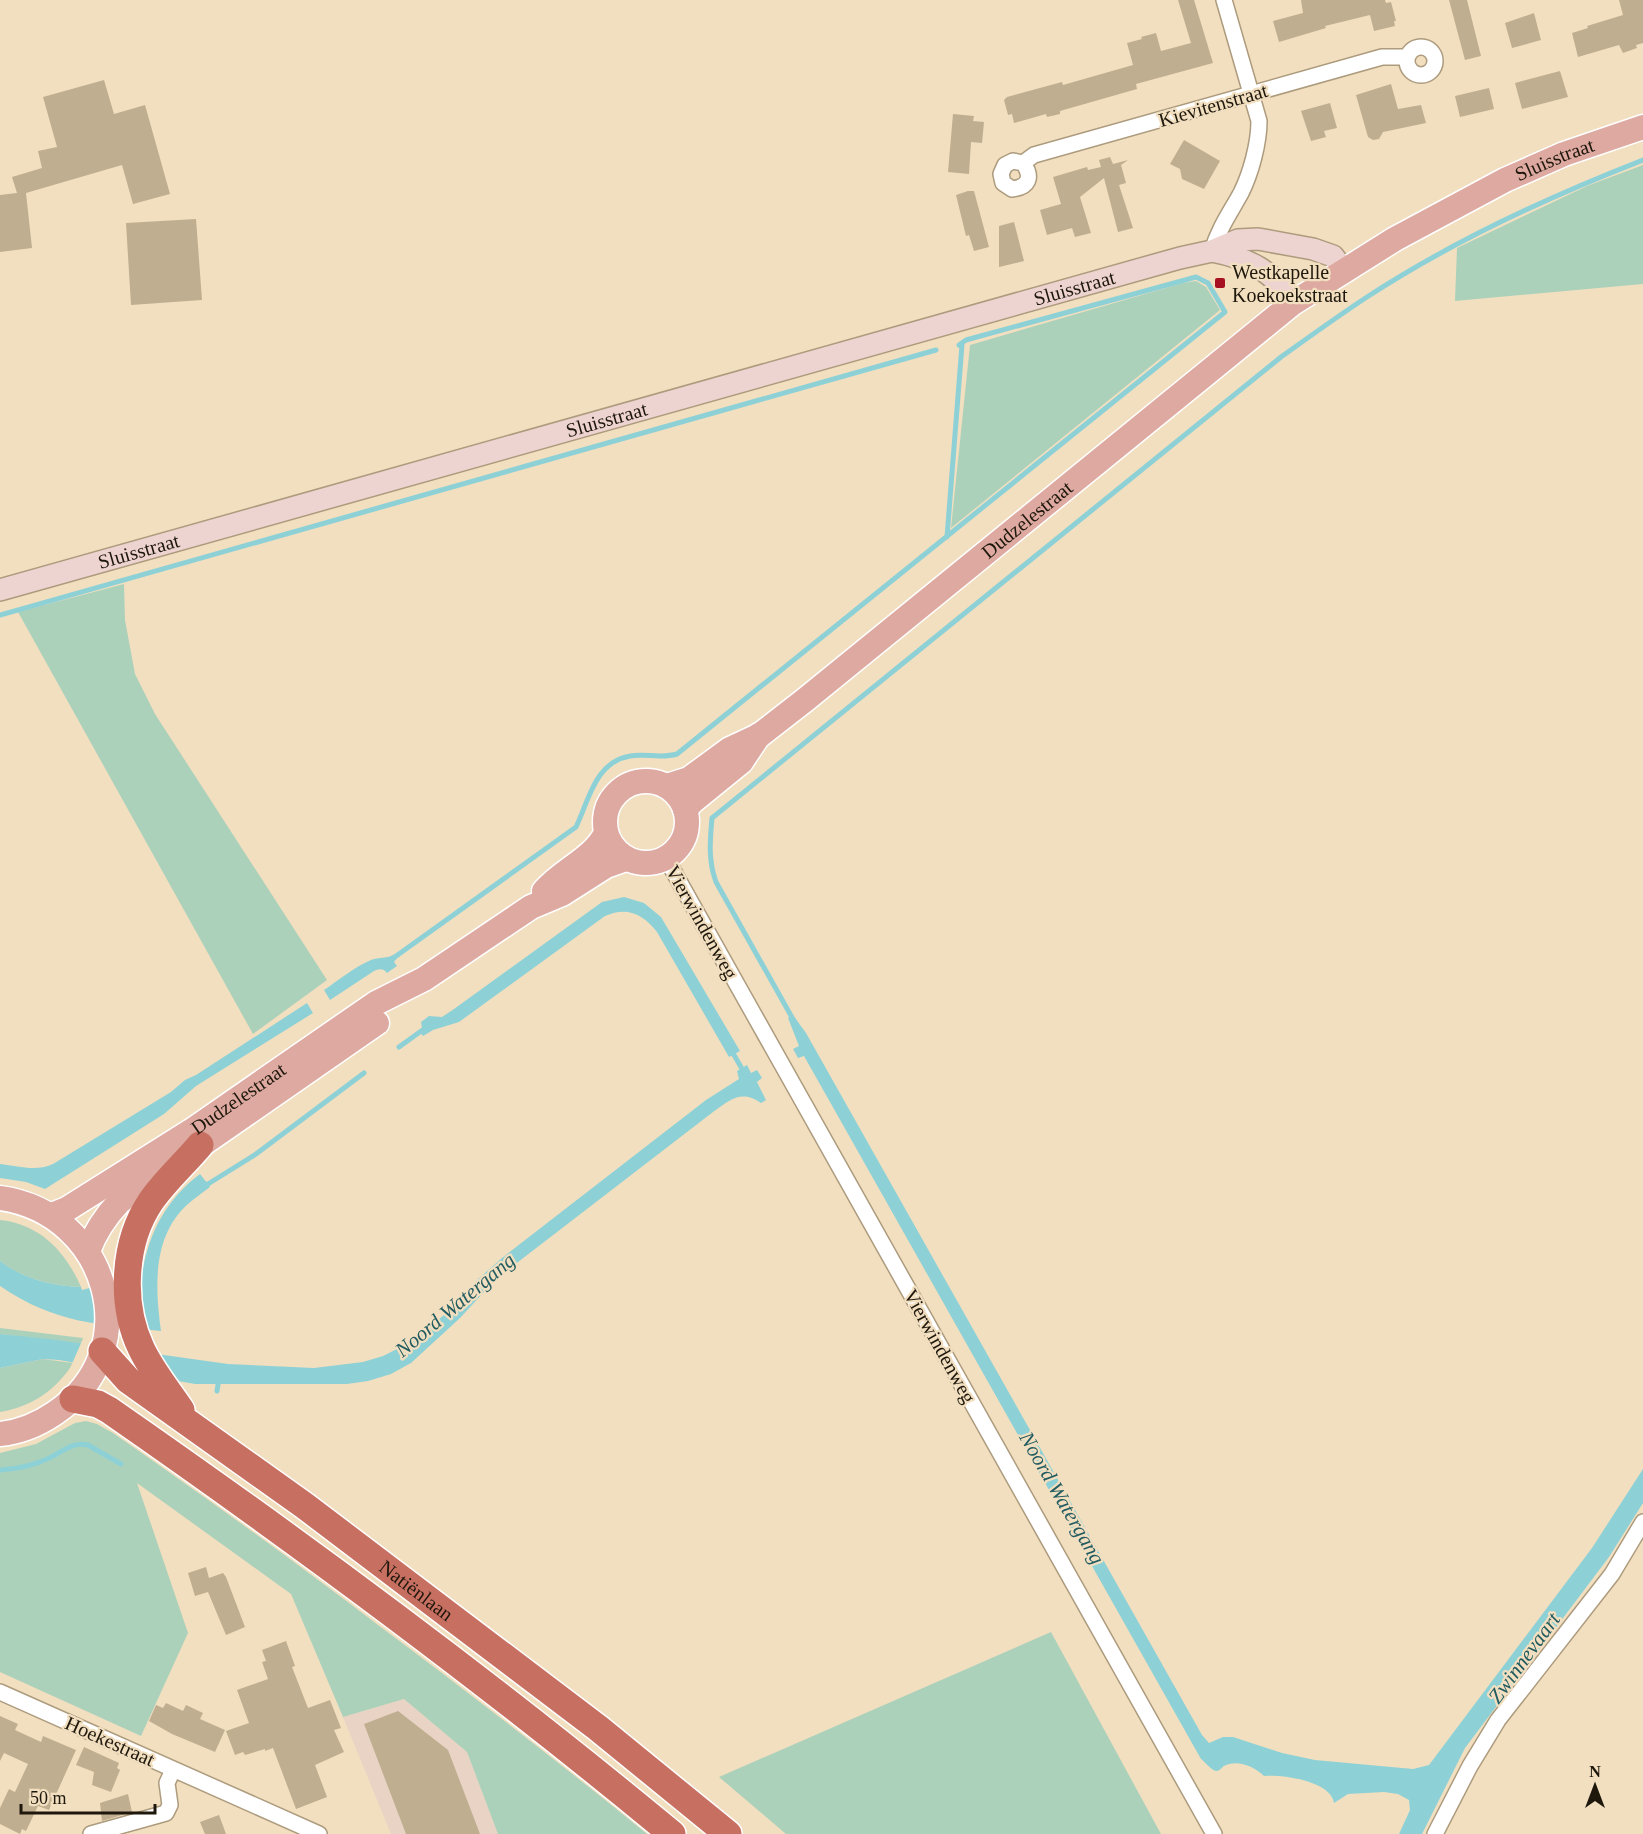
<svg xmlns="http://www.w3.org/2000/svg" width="1643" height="1834" viewBox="0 0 1643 1834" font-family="'Times New Roman',serif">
  <rect width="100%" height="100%" fill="#f2dfc0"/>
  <path fill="#e8d3c5" d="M 404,1699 L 467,1752 L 498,1834 L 391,1834 L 343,1717 Z"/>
  <path fill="#acd1bb" d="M 1643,165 L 1643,284 L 1455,301 L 1457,248 L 1587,186 Z
    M 1196,281 L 1206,287 L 1220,310 L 951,528 L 970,345 L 1183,283 Z
    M 124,584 L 125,620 L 135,674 L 155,714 L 327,980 L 253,1034 L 18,612 Z
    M 0,1220 C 40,1224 66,1252 81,1287 C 52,1286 24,1279 0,1261 Z
    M 0,1328 L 83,1338 L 81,1344 L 0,1334 Z
    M 43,1359 L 73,1363 C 57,1390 31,1407 0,1412 L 0,1368 Z
    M 86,1421 L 97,1424 L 113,1433 C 203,1495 291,1559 378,1625 C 469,1693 559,1762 647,1834 L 498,1834 L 467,1752 L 404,1699 L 343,1717 L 291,1594 L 137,1483 L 188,1633 L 141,1736 L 0,1672 L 0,1453 L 36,1444 L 75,1423 Z
    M 1051,1632 L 1161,1834 L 786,1834 L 719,1777 Z"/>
  <path fill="#8dd1d6" d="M 624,897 L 644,903 L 661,917 L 740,1051 L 729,1057 L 657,932 C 643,914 627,906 605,916 L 459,1022 L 433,1030 L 423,1036 L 419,1031 L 422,1028 L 421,1022 L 429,1016 L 442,1017 L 454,1009 L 602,902 Z
    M 395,954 L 397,958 L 394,962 L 397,966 L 387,973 C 383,968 379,969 374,971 L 330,1000 L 324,990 C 339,980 354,967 371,960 C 379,957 387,959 395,954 Z
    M 307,1003 L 313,1013 L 196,1086 L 164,1114 L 45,1189 L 26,1182 L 0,1178 L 0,1164 C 19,1166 35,1172 53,1164 L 171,1092 L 185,1080 L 196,1075 Z
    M 793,1015 L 806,1033 L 1202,1735 L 1209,1743 L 1223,1737 L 1233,1737 L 1282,1753 L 1315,1760 L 1413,1769 L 1429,1765 L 1592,1548 L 1643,1469 L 1643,1503 L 1609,1557 L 1465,1748 L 1422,1834 L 1399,1834 L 1410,1810 L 1409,1800 L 1398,1794 L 1384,1792 L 1348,1794 L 1334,1803 C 1331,1781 1282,1774 1264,1776 C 1255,1767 1237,1759 1224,1766 C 1221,1768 1220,1771 1216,1771 C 1211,1770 1205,1762 1201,1759 L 804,1056 L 798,1058 L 793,1049 L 799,1046 L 788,1018 Z
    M 747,1065 L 751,1073 L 757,1070 L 762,1078 L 757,1082 L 766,1100 L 761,1103 C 741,1089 730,1100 713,1112 L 496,1279 L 460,1318 L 411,1363 L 391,1374 L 368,1381 L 347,1384 L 195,1384 L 59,1360 L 43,1359 L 0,1368 L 0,1334 L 50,1339 L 228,1364 L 314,1368 L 363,1362 L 383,1356 L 399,1348 L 433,1324 L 450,1310 L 477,1280 L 502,1258 L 706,1100 L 739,1079 L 737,1071 Z
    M 200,1174 L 210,1187 C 203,1192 195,1198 188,1204 C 152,1236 155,1288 161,1331 C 97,1324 56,1324 0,1286 L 0,1261 C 24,1279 52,1286 81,1287 L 82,1290 L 142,1274 C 149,1232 166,1200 200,1174 Z"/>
  <path fill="#f2dfc0" d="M 82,1341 L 158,1352 L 172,1373 L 183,1385 L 71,1366 Z"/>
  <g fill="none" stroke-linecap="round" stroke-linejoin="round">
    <path stroke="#8dd1d6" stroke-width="5" d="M 947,537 L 962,345
      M 0,615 L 936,350
      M 392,959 L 576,827 C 589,800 595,762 630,756 C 646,753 661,759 677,754 L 1225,312 L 1208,283 L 1196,277 L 966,340 L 959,345
      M 794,1021 L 716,882 C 708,860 710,841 712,818 L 1281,357 C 1309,337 1338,316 1367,297 C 1453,241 1548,197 1643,160
      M 399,1047 L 424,1029
      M 730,1048 L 745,1074
      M 204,1184 L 208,1184 L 256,1154 L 364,1073
      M 217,1391 L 219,1378
      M 0,1470 C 16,1469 32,1466 47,1459 C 61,1453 72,1441 88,1445 L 121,1464"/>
  </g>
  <path fill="#c0ae90" d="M 1178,0 L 1194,0 L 1213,63 L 1136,84 L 1137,89 L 1060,111 L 1060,114 L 1047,117 L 1046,114 L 1014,123 L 1012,114 L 1008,115 L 1004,100 L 1007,97 L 1062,82 L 1063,85 L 1133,65 L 1127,43 L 1142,39 L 1141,37 L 1156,33 L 1161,51 L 1191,43 Z
    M 1301,0 L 1385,0 L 1386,3 L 1391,2 L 1396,21 L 1394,21 L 1395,26 L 1374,31 L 1370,15 L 1325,26 L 1326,28 L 1279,42 L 1273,21 L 1303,13 Z
    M 1449,0 L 1467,0 L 1481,56 L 1465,60 Z
    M 1619,0 L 1643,0 L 1643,43 L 1636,45 L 1637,48 L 1623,53 L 1619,45 L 1578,57 L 1572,33 L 1588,28 L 1587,26 L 1623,15 Z
    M 1534,13 L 1541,40 L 1512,48 L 1505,23 Z
    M 1560,71 L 1568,97 L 1522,109 L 1515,83 Z
    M 104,80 L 114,114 L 145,105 L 170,194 L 133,204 L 122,165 L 26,193 L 32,248 L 0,252 L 0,195 L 17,193 L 12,177 L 42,168 L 38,151 L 57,147 L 43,97 Z
    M 1391,84 L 1398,109 L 1421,105 L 1426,123 L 1383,132 L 1379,139 L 1373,140 L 1368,137 L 1356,95 Z
    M 1489,88 L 1494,109 L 1460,117 L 1455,96 Z
    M 1330,103 L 1337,128 L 1324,131 L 1326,137 L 1311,141 L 1301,111 Z
    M 953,114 L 974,116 L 973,121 L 984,122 L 982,143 L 971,142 L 969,174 L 948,172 Z
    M 1184,140 L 1220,161 L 1204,189 L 1182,179 L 1180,169 L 1170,164 Z
    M 1110,157 L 1113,164 L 1128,160 L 1121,165 L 1126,183 L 1119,185 L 1133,228 L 1118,232 L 1104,178 L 1080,197 L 1091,233 L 1075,237 L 1072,228 L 1047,235 L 1040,210 L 1061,204 L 1053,177 L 1087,167 L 1088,170 L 1101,167 L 1099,160 Z
    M 968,191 L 974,191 L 989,247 L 974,251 L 969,235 L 966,236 L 956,195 Z
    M 196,219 L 202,300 L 131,305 L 126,223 Z
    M 1014,222 L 1024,261 L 999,267 L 999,226 Z
    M 206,1567 L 209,1578 L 223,1573 L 226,1577 L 245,1627 L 226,1635 L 208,1592 L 195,1596 L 188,1573 Z
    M 286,1641 L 295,1666 L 292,1667 L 308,1708 L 330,1700 L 341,1728 L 334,1730 L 344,1752 L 315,1765 L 327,1797 L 296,1809 L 273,1748 L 265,1751 L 265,1749 L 245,1755 L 243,1752 L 235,1755 L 226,1731 L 249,1723 L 237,1690 L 268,1679 L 262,1662 L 266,1661 L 262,1650 Z
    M 166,1703 L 183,1711 L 186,1705 L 203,1713 L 200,1719 L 225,1730 L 215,1752 L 172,1734 L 149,1721 L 156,1705 L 163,1708 Z
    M 398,1711 L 448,1750 L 480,1834 L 406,1834 L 364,1724 Z
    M 0,1716 L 18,1724 L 15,1730 L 41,1742 L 43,1736 L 76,1750 L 49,1810 L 38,1806 L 26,1831 L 22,1829 L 20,1834 L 0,1824 L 0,1808 L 9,1789 L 15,1792 L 28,1764 L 4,1753 L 0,1761 Z
    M 84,1747 L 119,1763 L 117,1768 L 120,1770 L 111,1792 L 92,1785 L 94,1772 L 76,1765 Z
    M 128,1794 L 132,1812 L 102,1821 L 100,1803 Z
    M 219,1815 L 226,1834 L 205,1834 L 200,1822 Z"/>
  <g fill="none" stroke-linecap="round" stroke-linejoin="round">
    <defs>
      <path id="street" d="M1407 61a14 14 0 1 1 28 0a14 14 0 1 1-28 0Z
        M 1023,163 C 1033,177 1029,187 1012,189 L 1003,183 L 1001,174 L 1005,165 L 1013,161 L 1023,163 L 1034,155 L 1382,57 L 1407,57
        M 1212,251 C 1219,228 1230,213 1241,193 C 1251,173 1259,143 1259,121 L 1224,0
        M 666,858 L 1214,1834
        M 0,1692 L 319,1834
        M 91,1834 L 166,1813 L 170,1805 L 167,1783 L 173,1770
        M 1435,1834 L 1470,1766 L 1498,1720 L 1612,1574 L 1643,1522"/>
      <g id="secondary">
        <path d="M 1212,251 C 1248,258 1274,271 1293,303"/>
        <path id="s1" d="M 0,590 L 1180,258 L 1212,251 L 1238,240 L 1258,239 L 1313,249 L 1333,256 L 1344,270"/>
      </g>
      <g id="primary">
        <circle cx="646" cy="822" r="41"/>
        <path id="s2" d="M 667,786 L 689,779 L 730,749 L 760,735 L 805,700 L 1293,303 L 1395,239 L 1505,180 L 1564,154 L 1643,127"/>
        <path d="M 685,809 L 693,801 L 741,762 L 759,735"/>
        <path d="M 544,891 C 563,869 593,859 606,833"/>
        <path d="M 0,1198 C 109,1213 148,1351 55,1413 C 39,1424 20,1432 0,1434"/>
        <path id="s3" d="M 52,1215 L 67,1209 L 191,1131 L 376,1003 L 424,979 L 531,907 L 562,894 L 606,866 L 626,859"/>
        <path d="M 88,1251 C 95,1232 105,1217 119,1202 L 377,1023"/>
      </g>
      <g id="highway">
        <path id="s4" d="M 102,1351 L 128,1380 L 305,1506 L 598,1728 L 728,1834"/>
        <path d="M 73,1399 L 98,1404 L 109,1410 C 302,1544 491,1684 672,1834"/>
        <path d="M 181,1410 C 167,1389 151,1370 141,1348 C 120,1304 123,1242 151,1201 C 165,1181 184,1164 200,1145"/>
      </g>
    </defs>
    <use href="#street" stroke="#ad9b7e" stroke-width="18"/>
    <use href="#secondary" stroke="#ad9b7e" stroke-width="24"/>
    <use href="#primary" stroke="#fff" stroke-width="27"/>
    <use href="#highway" stroke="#fff" stroke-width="30"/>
    <use href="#street" stroke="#fff" stroke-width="15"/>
    <use href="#secondary" stroke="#eed4d0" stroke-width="21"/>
    <use href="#primary" stroke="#dda9a0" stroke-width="24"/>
    <use href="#highway" stroke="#c76f61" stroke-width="27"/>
  </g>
  <rect fill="#a71021" stroke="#f2dfc0" stroke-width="2" x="1214" y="277" width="12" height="12" rx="3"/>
  <g text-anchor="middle" stroke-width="4.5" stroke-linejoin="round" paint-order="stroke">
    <g font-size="20" fill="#1e170c" stroke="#f2dfc0">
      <text transform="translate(1213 105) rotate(-16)" y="7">Kievitenstraat</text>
      <text dy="7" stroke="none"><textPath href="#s2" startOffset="1092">Sluisstraat</textPath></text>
      <text dy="7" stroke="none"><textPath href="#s1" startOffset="1116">Sluisstraat</textPath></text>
      <text dy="7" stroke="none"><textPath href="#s1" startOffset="630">Sluisstraat</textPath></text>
      <text dy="7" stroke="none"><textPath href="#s2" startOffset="450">Dudzelestraat</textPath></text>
      <text dy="7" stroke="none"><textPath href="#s1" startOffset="144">Sluisstraat</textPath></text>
      <text transform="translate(702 922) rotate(61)" y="7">Vierwindenweg</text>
      <text dy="7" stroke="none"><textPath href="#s3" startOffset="220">Dudzelestraat</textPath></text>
      <text transform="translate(940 1346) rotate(61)" y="7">Vierwindenweg</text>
      <text dy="7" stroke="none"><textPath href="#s4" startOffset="396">Natiënlaan</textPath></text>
      <text transform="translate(110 1741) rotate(24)" y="7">Hoekestraat</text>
    </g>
    <g font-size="20" fill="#1e170c" stroke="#f2dfc0" text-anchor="start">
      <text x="1232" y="279">Westkapelle<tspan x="1232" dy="23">Koekoekstraat</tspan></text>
    </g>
    <g font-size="21" font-style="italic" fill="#235c60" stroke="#f2dfc0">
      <text transform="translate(455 1305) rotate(-40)" y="7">Noord Watergang</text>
      <text transform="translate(1062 1498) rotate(60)" y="7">Noord Watergang</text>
      <text transform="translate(1524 1658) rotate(-54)" y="7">Zwinnevaart</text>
    </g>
  </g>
  <g transform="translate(1595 1786)" stroke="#f2dfc0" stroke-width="4.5" paint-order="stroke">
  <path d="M0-4.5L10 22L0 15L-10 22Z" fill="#1e170c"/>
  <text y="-9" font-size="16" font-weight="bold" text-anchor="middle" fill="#1e170c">N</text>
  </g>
  <path d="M21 1804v9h134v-9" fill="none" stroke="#1e170c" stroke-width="3"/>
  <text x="30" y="1804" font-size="18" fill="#1e170c" stroke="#f2dfc0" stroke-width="4.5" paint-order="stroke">50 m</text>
</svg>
